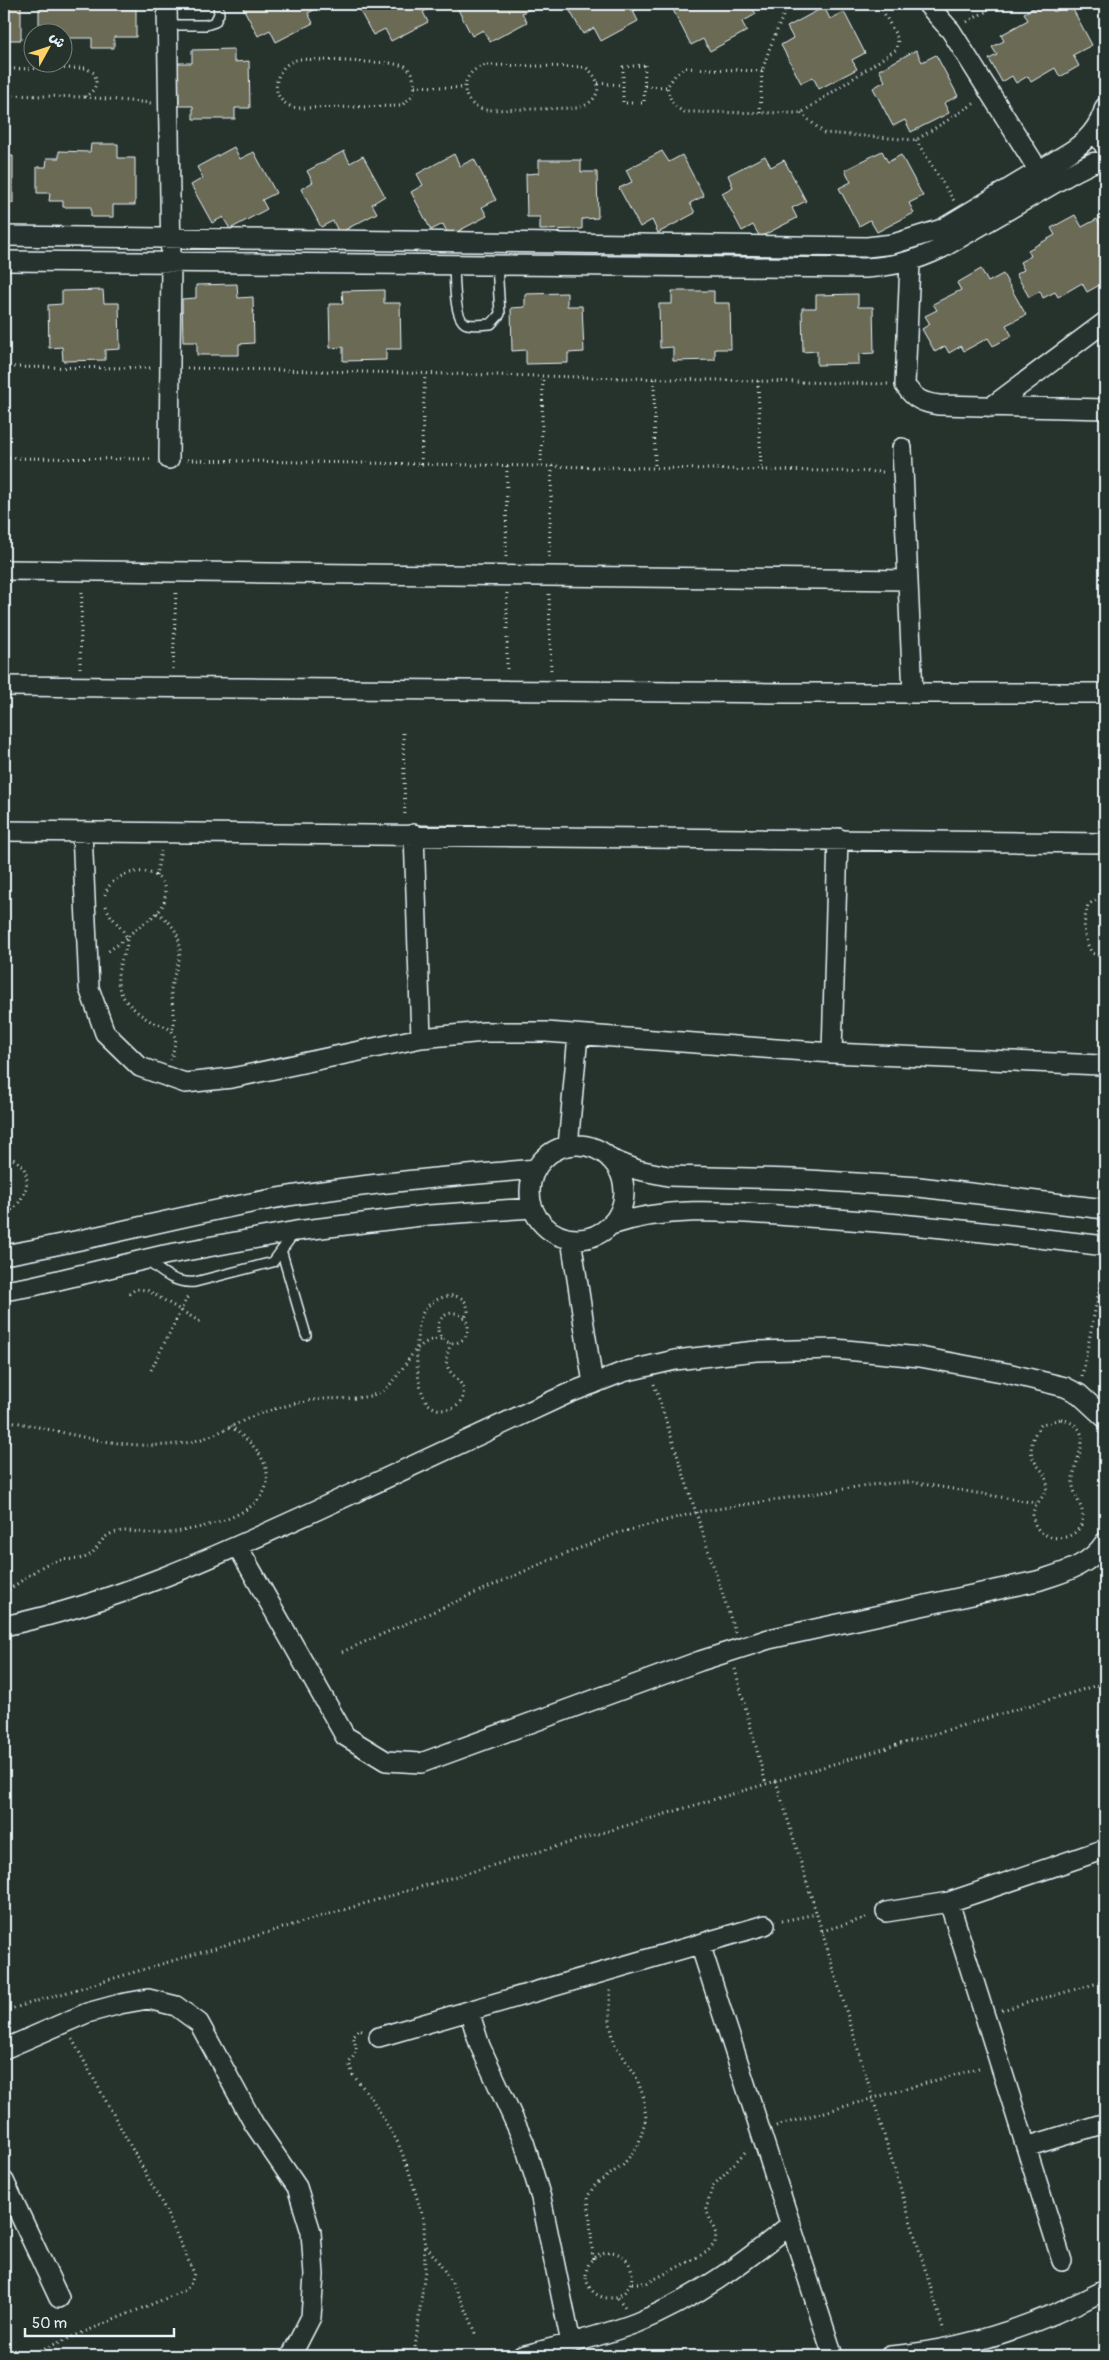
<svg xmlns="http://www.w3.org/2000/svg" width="1109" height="2360" viewBox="0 0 1109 2360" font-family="Pangolin,'Playpen Sans Arabic',sans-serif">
  <rect width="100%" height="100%" fill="#26332d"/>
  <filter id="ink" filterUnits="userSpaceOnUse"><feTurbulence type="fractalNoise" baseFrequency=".02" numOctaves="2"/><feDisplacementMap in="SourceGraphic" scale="10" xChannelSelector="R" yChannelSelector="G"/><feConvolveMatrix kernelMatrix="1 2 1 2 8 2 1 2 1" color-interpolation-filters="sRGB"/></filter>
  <g filter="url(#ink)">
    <path fill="#6a6a55" stroke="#e8f1f8" d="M 4,4 L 21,4 L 21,40 L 4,40 Z
      M 39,4 L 136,4 L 136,37 L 114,37 L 114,48 L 92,48 L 92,38 L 64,38 L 64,32 L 51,32 L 51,25 L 39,24 Z
      M 241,4 L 321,4 L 322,6 L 308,13 L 313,23 L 276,42 L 270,30 L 258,36 Z
      M 356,4 L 437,4 L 437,5 L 423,12 L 428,22 L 391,41 L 385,29 L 373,35 Z
      M 455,4 L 535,4 L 536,6 L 522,13 L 527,22 L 490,42 L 483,30 L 472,36 Z
      M 566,4 L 647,4 L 633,11 L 638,21 L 601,41 L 594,28 L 583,34 Z
      M 676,4 L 750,4 L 756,14 L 742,22 L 747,31 L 710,51 L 703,39 L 691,45 L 671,6 Z
      M 1041,4 L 1050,4 L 1054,12 L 1070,4 L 1092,45 L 1073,55 L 1079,66 L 1060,77 L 1055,68 L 1031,82 L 1028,76 L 1016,83 L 1012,76 L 1002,82 L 989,59 L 997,55 L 992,47 L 1004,41 L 1001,35 L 1028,20 L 1024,13 Z
      M 824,7 L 830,19 L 844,12 L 865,53 L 852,60 L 857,69 L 819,89 L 813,77 L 801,83 L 781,45 L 793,38 L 787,27 Z
      M 234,49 L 234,62 L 249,61 L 250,108 L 235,108 L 235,119 L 193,119 L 193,106 L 179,106 L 178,63 L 192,63 L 192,50 Z
      M 916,50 L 922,62 L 936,55 L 958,96 L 944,103 L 949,113 L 911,132 L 905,120 L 893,126 L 873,88 L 885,81 L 879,70 Z
      M 91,144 L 118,144 L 118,158 L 135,158 L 135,205 L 113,205 L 113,217 L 91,217 L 91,207 L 63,207 L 63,201 L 49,201 L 50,193 L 37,193 L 37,167 L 46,167 L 47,158 L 59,158 L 59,151 L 90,152 Z
      M 234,147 L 240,159 L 254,152 L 276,193 L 262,200 L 267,209 L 230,229 L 223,217 L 212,223 L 191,185 L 203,178 L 197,167 Z
      M 344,151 L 350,163 L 363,156 L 385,196 L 372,204 L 377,213 L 339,233 L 333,221 L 321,227 L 301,189 L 313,182 L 307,171 Z
      M 662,151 L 669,162 L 682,155 L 704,196 L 690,203 L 695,213 L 658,233 L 652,220 L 640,227 L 619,188 L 632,182 L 626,170 Z
      M 882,151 L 888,162 L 901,155 L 923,196 L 909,203 L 914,213 L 877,232 L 870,220 L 859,226 L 839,188 L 851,182 L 845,170 Z
      M 454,154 L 460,166 L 474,159 L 496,200 L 482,207 L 487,216 L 449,236 L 443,224 L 431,230 L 411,192 L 423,185 L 417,174 Z
      M 4,156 L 13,156 L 13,203 L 4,203 Z
      M 765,156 L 771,167 L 784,160 L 806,201 L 792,208 L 797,218 L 760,237 L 753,225 L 742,231 L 722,193 L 733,187 L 728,175 Z
      M 539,160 L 581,160 L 581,172 L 597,172 L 598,218 L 582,219 L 582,229 L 540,230 L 540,217 L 527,217 L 526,174 L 539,173 Z
      M 1075,215 L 1082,227 L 1097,219 L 1105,234 L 1105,268 L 1101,271 L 1105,282 L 1087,292 L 1082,283 L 1058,297 L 1055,292 L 1043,298 L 1040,291 L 1029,297 L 1016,274 L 1024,270 L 1020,262 L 1031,256 L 1028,250 L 1055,235 L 1051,228 Z
      M 981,269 L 988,282 L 1003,274 L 1026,315 L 1006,325 L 1012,336 L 993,346 L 988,338 L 964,351 L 961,346 L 949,353 L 945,346 L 935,352 L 922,329 L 930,324 L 925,316 L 937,310 L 933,304 L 961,290 L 957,283 Z
      M 237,284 L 238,298 L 253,297 L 254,343 L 239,344 L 239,355 L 197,355 L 197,342 L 183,342 L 182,299 L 196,298 L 196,285 Z
      M 103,290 L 104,303 L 119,303 L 120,349 L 105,350 L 105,360 L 63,361 L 62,347 L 49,348 L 48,305 L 62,304 L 62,291 Z
      M 384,290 L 384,303 L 400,303 L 401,349 L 386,349 L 386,360 L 343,361 L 343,347 L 330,348 L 329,304 L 343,304 L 342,291 Z
      M 672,291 L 714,291 L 714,303 L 730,303 L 731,349 L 715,349 L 715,360 L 673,361 L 673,347 L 660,348 L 659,304 L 672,304 Z
      M 567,293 L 567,306 L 582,306 L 584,352 L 568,353 L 568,363 L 526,364 L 526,350 L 512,351 L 511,308 L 525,307 L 525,294 Z
      M 858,294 L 858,307 L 873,307 L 874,353 L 859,354 L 859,364 L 817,365 L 817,351 L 803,352 L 802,308 L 816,308 L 816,295 Z"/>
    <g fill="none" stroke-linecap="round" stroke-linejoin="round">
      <defs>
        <path id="lane" d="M 167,25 L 206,25 L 215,22 L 219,14 L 218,4
          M 454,264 C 455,277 453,320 467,324 C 474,326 484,324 491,324 L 500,314 L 497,265
          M 282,1253 L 306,1335
          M 146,1260 C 162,1272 174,1284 195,1282 L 273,1262 L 295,1232"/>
        <path id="street" d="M 167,4 L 171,262 L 169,459
          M 927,4 L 951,31 L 1039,171
          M 1095,130 L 1105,147
          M 4,236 L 867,247 L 893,244 L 942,229 L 1070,152 C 1087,141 1099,128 1105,107
          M 4,261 L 865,268 C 895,266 915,261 942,248 L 1074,172 L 1092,163 L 1105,160
          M 910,262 L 905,385 C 914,399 923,403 939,405 L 1105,409
          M 991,407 L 1105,322
          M 902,448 L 913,693
          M 4,570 L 908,580
          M 4,686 L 785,693 L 1105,693
          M 4,831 L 1105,843
          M 82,832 L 89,988 L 105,1033 L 140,1067 L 185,1083 L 232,1078 L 421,1038 L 484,1032 L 546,1032 L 832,1053 L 1100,1065 L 1105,1064
          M 414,834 L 421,1038
          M 832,1053 L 838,838
          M530 1192a47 47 0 1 1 94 0a47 47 0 1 1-94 0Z
          M 568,1146 L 578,1035
          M 610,1159 L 638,1170 L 668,1176 L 793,1179 L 919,1187 L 1105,1209
          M 611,1225 C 675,1204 740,1213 807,1217 C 907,1223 1006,1234 1105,1246
          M 571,1239 L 593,1384
          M 4,1255 C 99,1239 193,1212 289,1196 C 371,1183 453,1176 536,1169
          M 4,1291 L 33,1286 L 164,1255 L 296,1231 L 429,1215 L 533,1208
          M 238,1547 L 345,1736 L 386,1761 L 421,1763 L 700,1661 L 769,1639 L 1037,1581 C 1062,1573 1090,1566 1105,1542
          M 4,1626 C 115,1603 217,1556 319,1509 C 402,1471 485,1432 567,1394 L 623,1372 L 675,1360 L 756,1351 L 835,1349 L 920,1357 L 1007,1373 L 1065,1387 L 1079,1394 L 1105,1418
          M 949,1902 L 1062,2261
          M 886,1912 L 949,1902 L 1105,1849
          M 700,1944 L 833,2356
          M 469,2011 L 480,2046 L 524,2142 L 541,2198 L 571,2343
          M 379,2037 L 765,1925
          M 4,2049 L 87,2013 L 120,2004 L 148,1999 L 176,2006 L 199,2023 L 254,2124 L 297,2187 L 311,2232 L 314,2275 L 311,2317 L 291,2356
          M 1026,2147 L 1105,2123
          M 4,2181 L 59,2298
          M 522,2356 C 560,2346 599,2337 636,2323 C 693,2300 744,2263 791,2224
          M 890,2356 C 965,2350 1039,2324 1105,2290"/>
      </defs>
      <use href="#lane" stroke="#e8f1f8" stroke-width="12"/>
      <use href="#street" stroke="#e8f1f8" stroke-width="22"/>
      <path stroke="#e8f1f8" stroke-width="3" stroke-dasharray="1 4" stroke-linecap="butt" d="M 967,22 L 999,4
        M 300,59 L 390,63 L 405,66 L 412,73 L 415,86 L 412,96 L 401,106 L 302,108 C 299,108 294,108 290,106 C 267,96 275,63 300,59 Z
        M 487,65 L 585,67 C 604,80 602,101 578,108 L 485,110 C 457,104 459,70 487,65 Z
        M 645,65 L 644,103 L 623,103 L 623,67 Z
        M 4,69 L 86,68 L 94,73 C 99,84 94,92 84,97 L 4,95
        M 762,71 L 684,68 L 676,74 L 667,87 C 670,99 672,106 684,112 L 801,113 L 897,49 L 898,39 L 879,4
        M 598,83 L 622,85
        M 415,86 L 465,88
        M 645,86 L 667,87
        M 85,97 L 151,103
        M 760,113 L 762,71 L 770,47 L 788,4
        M 801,113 L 824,133 L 916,140 L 975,103
        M 916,140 L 954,201
        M 4,367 L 151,368
        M 187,368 L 888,384
        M 654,379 L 655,468
        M 758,381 L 761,470
        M 4,458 L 151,459
        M 187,460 L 886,472
        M 421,464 L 425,374
        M 541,466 L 543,376
        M 506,557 L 507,465
        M 549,557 L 552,466
        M 507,593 L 507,672
        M 549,594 L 551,672
        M 80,668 L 82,590
        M 173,669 L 176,591
        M 403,733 L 405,818
        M 156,876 L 161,851
        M 105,895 C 110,870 161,860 165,891 C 168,916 140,921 128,937 C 126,940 127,945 126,948 C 118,968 112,984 127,1002 C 135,1010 144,1019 155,1023 C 161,1025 166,1026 172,1031 L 176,1039 L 171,1060
        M 1105,897 L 1098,898 L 1088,905 C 1083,923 1082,936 1092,953 L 1101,957 L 1105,956
        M 106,906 C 110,919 122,926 127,938 L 107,952
        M 157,913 C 174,923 183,939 179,959 C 177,969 172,978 171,989 C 170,1004 178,1015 172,1031
        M 1101,957 L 1105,981
        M 1102,1082 L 1105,1099
        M 4,1155 C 8,1157 14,1159 18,1162 C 37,1177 22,1207 4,1215
        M 129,1294 L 136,1289 L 147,1290 L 202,1323
        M438 1328a15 15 0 1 1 30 0a15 15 0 1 1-30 0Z
        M 451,1343 C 449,1350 445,1358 447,1365 C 450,1376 461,1378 463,1390 C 466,1408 444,1415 431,1406 C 413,1394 413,1325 425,1309 C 436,1295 467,1287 468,1312 L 464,1319
        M 151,1370 L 188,1296
        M 1082,1376 L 1104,1265
        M 654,1384 L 735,1632
        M 1061,1419 C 1102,1430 1070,1460 1073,1486 C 1075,1499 1086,1510 1082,1522 C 1076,1543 1041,1543 1034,1522 C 1028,1503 1050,1498 1047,1481 C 1045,1472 1040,1470 1035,1462 C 1027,1450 1033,1433 1042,1424 Z
        M 4,1420 C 66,1431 126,1454 191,1442 C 222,1435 247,1415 278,1408 C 293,1404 308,1400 323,1399 C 340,1398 359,1400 376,1394 C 405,1383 407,1337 443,1339
        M 4,1592 C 20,1584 35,1568 52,1562 C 64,1557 78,1562 88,1556 C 98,1550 100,1537 113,1533 C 127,1528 143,1534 158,1534 C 195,1531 295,1513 260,1455 C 253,1443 240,1435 231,1426
        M 342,1652 L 550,1560 L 618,1533 L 698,1512 L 869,1485 L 911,1482 L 1036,1503
        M 735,1669 L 766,1784
        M 776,1781 L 944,2331
        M 782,1921 L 816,1914
        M 822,1931 L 869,1917
        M 1002,2010 L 1105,1981
        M 4,2011 L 1105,1683
        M 362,2030 L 359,2029 L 353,2035 L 357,2051 L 349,2063 L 353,2075 L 370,2096 L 398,2143 L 408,2168 L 424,2221 L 425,2270 L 414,2356
        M 776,2126 L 982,2067
        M 426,2246 C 449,2274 464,2302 477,2336
        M586 2275a23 23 0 1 1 46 0a23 23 0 1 1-46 0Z
        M 593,2259 L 588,2196 L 595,2185 L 623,2165 L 638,2146 L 646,2118 L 643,2095 L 635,2074 L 615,2045 L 610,2024 L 610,1988
        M 632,2283 L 647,2283 L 707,2252 L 715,2243 L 716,2234 L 706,2209 L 713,2186 L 747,2150
        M 618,2298 L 625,2307
        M 26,2356 L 186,2290 L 192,2281 L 194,2273 L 164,2207 L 72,2039"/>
      <use href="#lane" stroke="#26332d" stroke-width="9"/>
      <use href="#street" stroke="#26332d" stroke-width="19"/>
    </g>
  </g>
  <rect width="1109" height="2360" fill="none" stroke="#26332d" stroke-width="20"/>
  <rect x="10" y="10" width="1089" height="2340" fill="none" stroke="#e8f1f8" stroke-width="2" filter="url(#ink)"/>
  <g transform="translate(48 48) rotate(50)"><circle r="24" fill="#26332d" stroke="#747f7e"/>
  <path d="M0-4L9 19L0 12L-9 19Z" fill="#ffd166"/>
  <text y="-8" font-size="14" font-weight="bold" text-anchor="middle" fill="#e8f1f8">ش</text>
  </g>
  <path d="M25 2328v8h149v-8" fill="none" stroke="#e8f1f8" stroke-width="2.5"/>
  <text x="32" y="2328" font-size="15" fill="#e8f1f8" stroke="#26332d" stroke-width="4" paint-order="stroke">50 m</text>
</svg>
